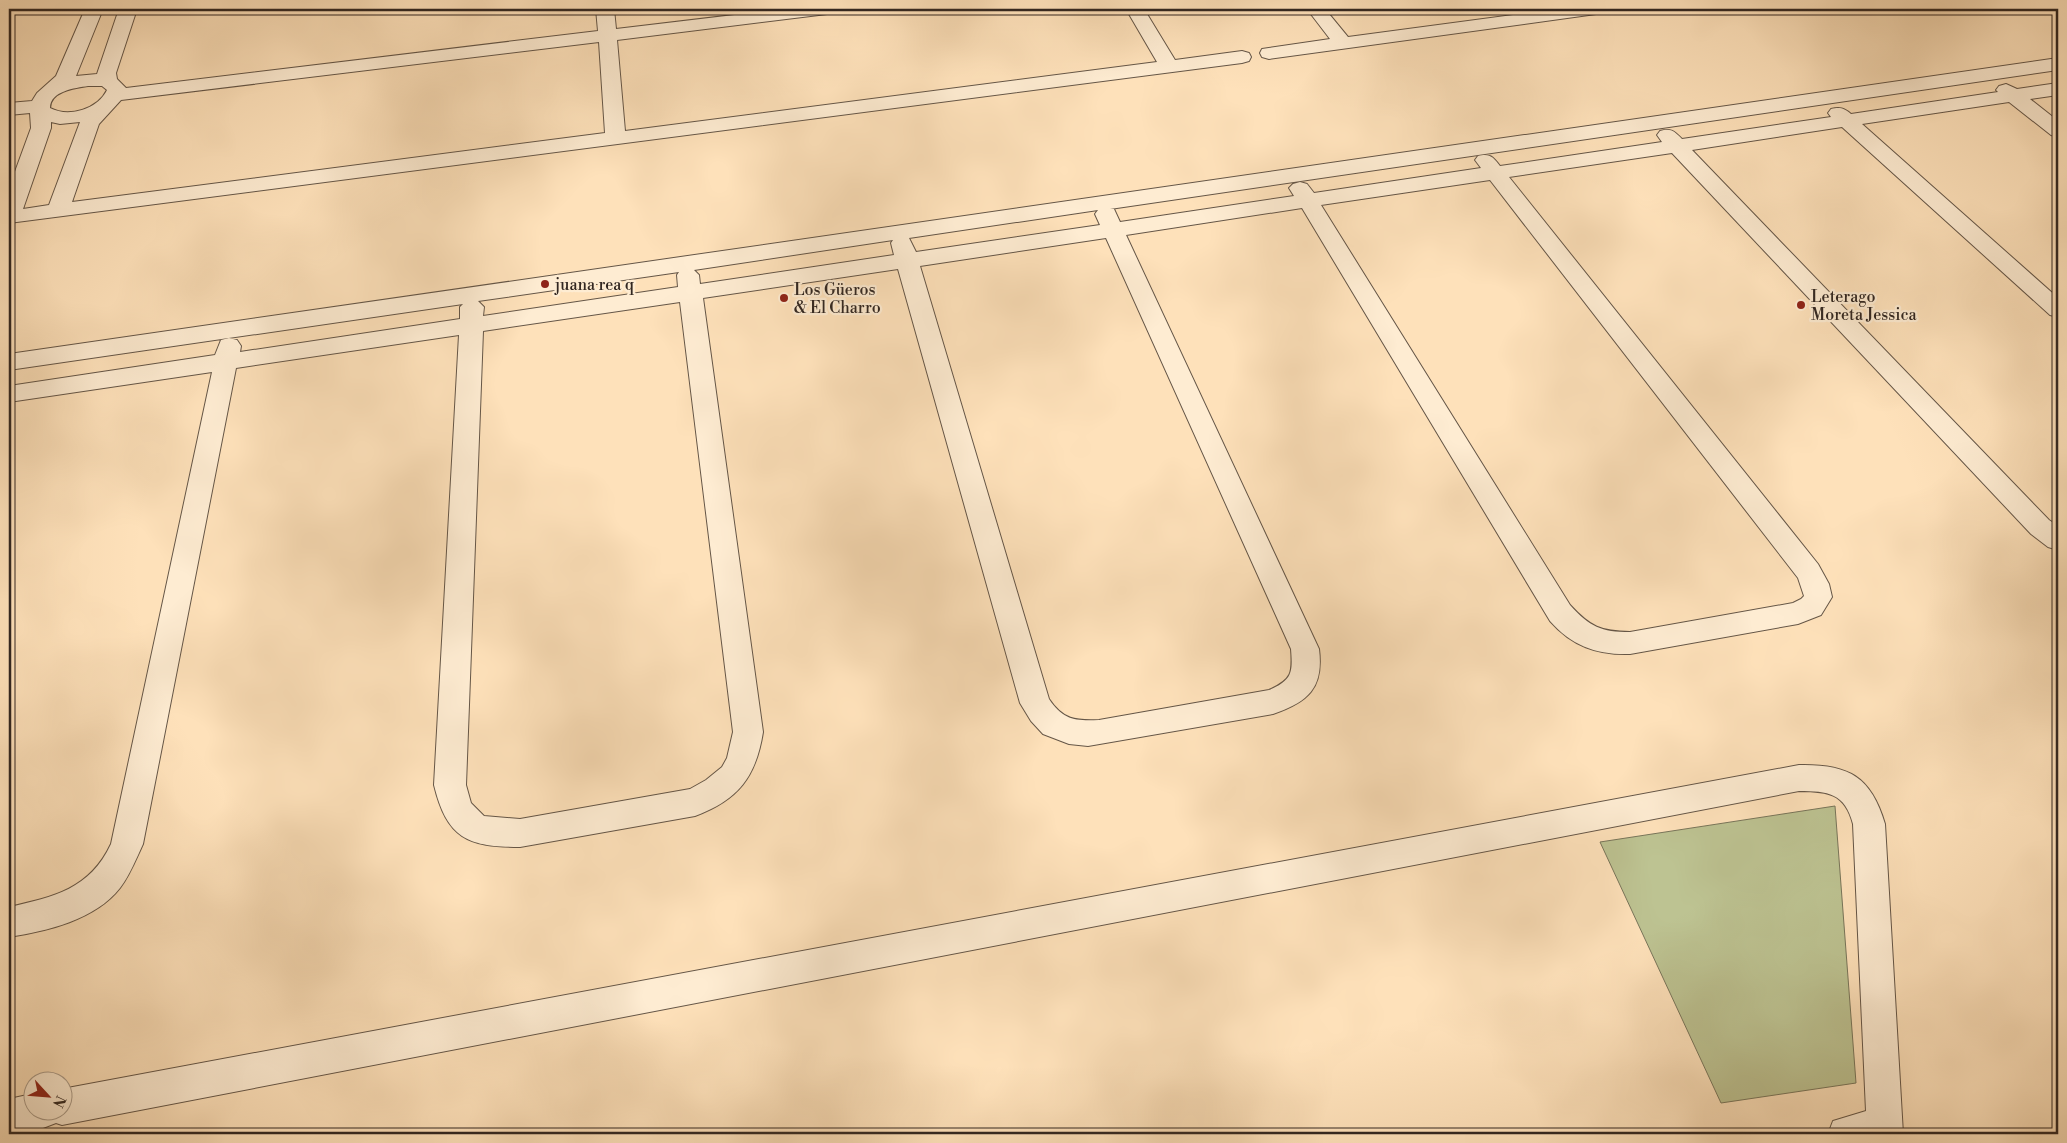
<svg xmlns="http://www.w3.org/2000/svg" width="2067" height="1143" viewBox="0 0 2067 1143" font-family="'Libre Bodoni',serif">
  <rect width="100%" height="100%" fill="#fee1ba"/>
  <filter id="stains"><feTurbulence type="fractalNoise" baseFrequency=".004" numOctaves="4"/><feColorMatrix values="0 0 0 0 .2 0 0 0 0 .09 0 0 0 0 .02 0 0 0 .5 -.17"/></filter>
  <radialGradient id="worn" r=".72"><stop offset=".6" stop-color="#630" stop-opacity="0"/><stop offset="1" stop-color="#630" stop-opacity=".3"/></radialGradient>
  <path fill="#bdc392" stroke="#78755a" d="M 1835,806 L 1856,1083 L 1721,1103 L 1600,842 Z"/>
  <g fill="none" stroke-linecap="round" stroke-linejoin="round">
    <defs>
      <path id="minor" d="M 85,9 L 103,9 L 76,76 L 97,74 L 119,9 L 137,9 L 116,73 L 117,79 L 126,88 L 598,31 L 596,9 L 614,9 L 616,29 L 784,9 L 836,9 L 833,13 L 827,14 L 617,40 L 625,131 L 1157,62 L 1126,9 L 1144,9 L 1175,60 L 1242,51 L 1249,53 L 1251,57 L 1249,61 L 1242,63 L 9,223 L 9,188 L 31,128 L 30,113 L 9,115 L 9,103 L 32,101 L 37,93 L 56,76 ZM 599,42 L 605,133 L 72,202 L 99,124 L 121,100 ZM 88,86 L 102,86 L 107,90 C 98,109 69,118 50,108 C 50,91 75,88 88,86 ZM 51,122 L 60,124 L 80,122 L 49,205 L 23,209 L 51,128 Z
        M 1307,9 L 1325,9 L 1348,37 L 1557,9 L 1605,9 L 1602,13 L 1596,14 L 1269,59 L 1262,57 L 1260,53 L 1262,49 L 1330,39 Z
        M 2058,58 L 2058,70 L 1110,209 L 1114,209 L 1120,222 L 1294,196 L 1289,188 L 1293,184 L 1300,182 L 1307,184 L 1314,193 L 1481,168 L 1475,160 L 1478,156 C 1490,153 1493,157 1500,166 L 1662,142 L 1657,135 L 1660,131 C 1671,128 1674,131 1682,139 L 1831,117 L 1828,113 L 1831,109 C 1840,107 1844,108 1851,114 L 1998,92 L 1996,90 L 1999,86 L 2006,84 L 2017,89 L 2058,83 L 2058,95 L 2030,99 L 2058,121 L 2058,137 L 2051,135 L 2009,102 L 1862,124 L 2058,298 L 2058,317 L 2050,315 L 1842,127 L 1692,150 L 2049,520 L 2058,526 L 2058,550 L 2048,547 L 2031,534 L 1672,153 L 1509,177 L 1818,564 L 1829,584 L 1832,597 L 1821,615 L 1798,624 L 1630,654 C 1597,655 1572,646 1550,621 L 1302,208 L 1126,235 L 1319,649 C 1324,688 1308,702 1273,714 L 1088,746 L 1069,744 L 1043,734 L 1031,721 L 1020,703 L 898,269 L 703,298 L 763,732 C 756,777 738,800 695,816 L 520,847 C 467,847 447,838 434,785 L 459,335 L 236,368 L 143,844 C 136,859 130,875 120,888 C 95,920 47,931 9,937 L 9,907 C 54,897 90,889 111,844 L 212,372 L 9,402 L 9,386 L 215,355 L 221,340 L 229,338 L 237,340 L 241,346 L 240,352 L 460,319 L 460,307 L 463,304 L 9,370 L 9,354 ZM 1490,180 L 1798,578 L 1804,596 L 1801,599 L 1793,603 L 1630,632 C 1601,632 1590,627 1570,605 L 1321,205 ZM 1098,210 L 1095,214 L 1100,225 L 916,252 L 909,238 ZM 1106,238 L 1291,649 C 1293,673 1292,680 1269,690 L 1099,720 C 1075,721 1063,720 1049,699 L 920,266 ZM 893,240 L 891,243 L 894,255 L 700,284 L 699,275 L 694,270 ZM 679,272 L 677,275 L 678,287 L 483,316 L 484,307 L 478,301 ZM 680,302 L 733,732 L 727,758 L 722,767 L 706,780 L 690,789 L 520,819 L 484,816 L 471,803 L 466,785 L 483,331 Z
        M 1799,765 C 1848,764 1871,776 1885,824 L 1903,1134 L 1828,1134 L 1833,1121 L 1866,1111 L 1853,824 C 1845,793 1828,791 1799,791 L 62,1125 L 56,1123 L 43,1128 L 9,1134 L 9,1099 L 32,1094 L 32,1110 L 62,1110 L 62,1089 Z"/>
    </defs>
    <use href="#minor" stroke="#655647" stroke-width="2"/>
    <use href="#minor" fill="#feecd2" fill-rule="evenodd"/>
  </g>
  <g fill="#8f2418" stroke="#feecd2" stroke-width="2">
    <circle cx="545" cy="284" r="5"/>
    <circle cx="784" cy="298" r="5"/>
    <circle cx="1801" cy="305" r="5"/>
  </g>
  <g text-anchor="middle" stroke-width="4.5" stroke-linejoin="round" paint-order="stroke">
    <g font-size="16" fill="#322721" stroke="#feecd2" text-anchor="start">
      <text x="555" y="290">juana rea q</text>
      <text x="794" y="295">Los Güeros<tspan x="794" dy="18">&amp; El Charro</tspan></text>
      <text x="1811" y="302">Leterago<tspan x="1811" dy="18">Moreta Jessica</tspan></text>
    </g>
  </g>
  <rect width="2067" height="1143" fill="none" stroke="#fee1ba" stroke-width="30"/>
  <rect x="10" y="10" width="2047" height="1123" fill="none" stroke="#322721" stroke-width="2.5"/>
  <rect x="15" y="15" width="2037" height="1113" fill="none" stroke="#322721"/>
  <g transform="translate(48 1096) rotate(116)"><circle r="24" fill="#feecd2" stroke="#ac9d8b"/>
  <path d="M0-4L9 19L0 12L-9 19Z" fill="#8f2418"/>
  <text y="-8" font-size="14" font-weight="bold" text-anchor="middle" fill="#322721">N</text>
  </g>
  <rect width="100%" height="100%" filter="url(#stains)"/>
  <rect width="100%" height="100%" fill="url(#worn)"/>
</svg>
